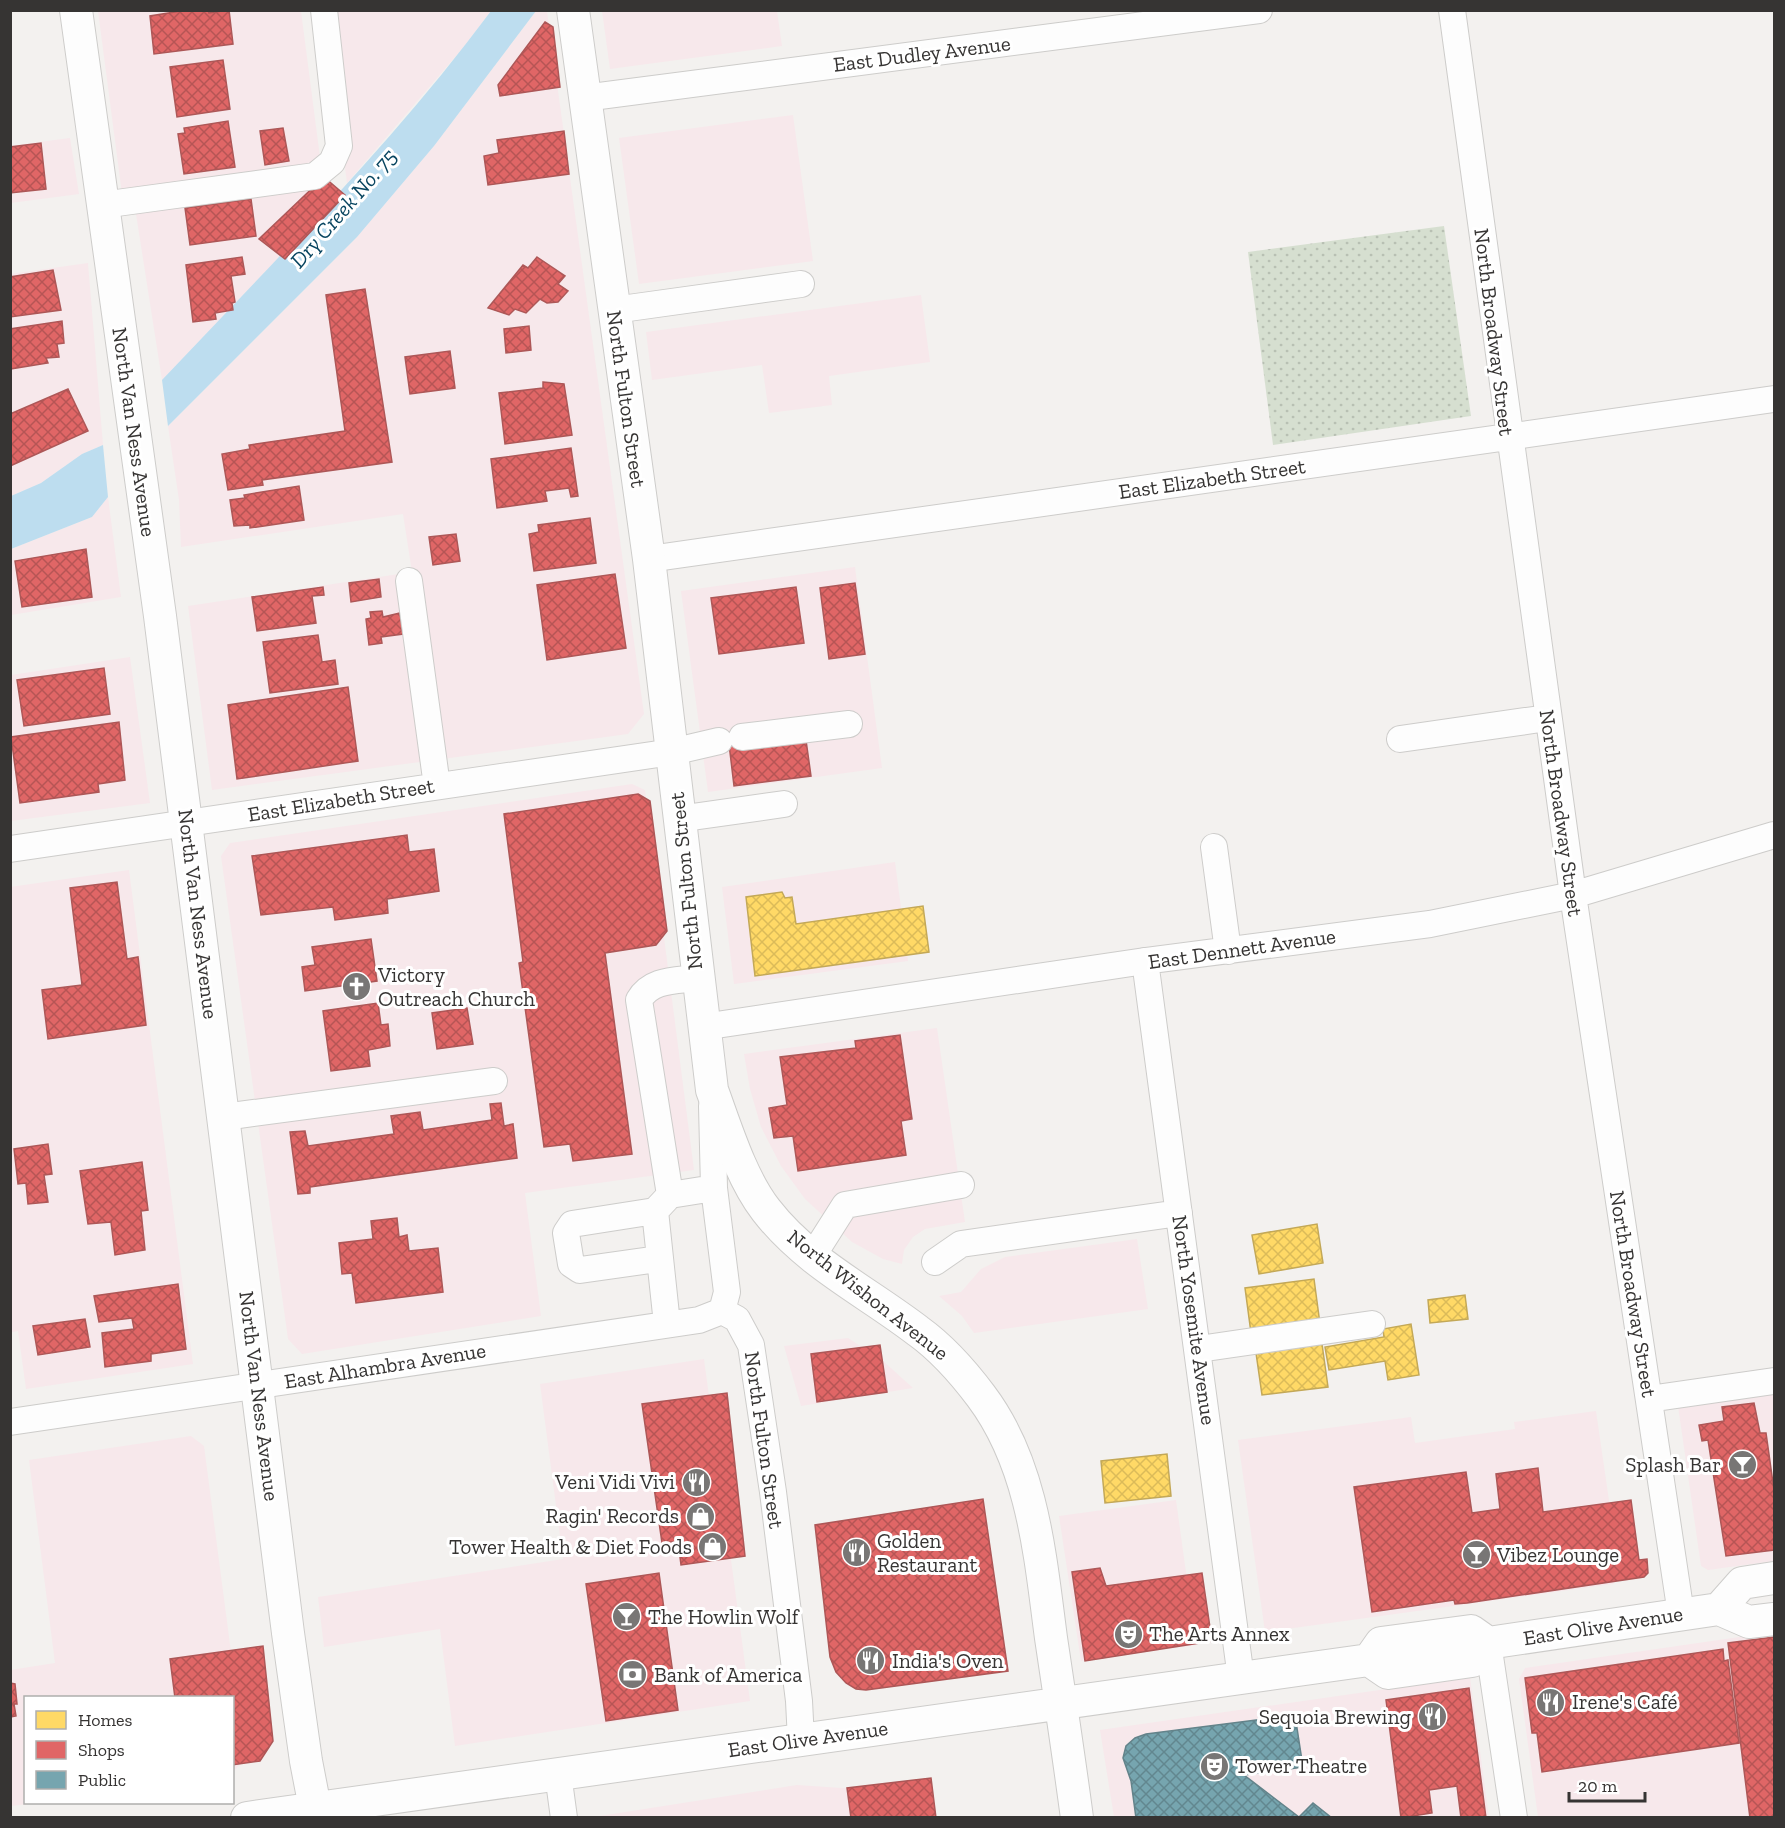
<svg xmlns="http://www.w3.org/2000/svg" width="1785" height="1828" viewBox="0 0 1785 1828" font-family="'Zilla Slab',serif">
  <defs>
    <pattern id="grass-dots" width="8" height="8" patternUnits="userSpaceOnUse" patternTransform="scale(1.5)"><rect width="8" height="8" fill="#d6dfd0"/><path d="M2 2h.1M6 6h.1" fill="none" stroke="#b8c0b3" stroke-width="1.8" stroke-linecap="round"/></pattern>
    <pattern id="homes-cross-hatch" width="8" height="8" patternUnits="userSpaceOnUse" patternTransform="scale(1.5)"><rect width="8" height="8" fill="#ffd966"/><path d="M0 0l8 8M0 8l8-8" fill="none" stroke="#dbbb59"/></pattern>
    <pattern id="shops-cross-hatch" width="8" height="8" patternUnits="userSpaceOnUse" patternTransform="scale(1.5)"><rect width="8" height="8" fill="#e06666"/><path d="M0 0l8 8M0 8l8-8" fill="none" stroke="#b65555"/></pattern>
    <pattern id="public-cross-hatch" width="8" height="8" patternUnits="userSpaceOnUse" patternTransform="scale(1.5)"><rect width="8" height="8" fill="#76a5af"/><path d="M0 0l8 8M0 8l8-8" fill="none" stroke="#62878f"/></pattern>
  </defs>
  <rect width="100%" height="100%" fill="#f3f1ef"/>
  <path fill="#f7e8eb" d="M 98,11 L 301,11 L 321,165 L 122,194 Z
    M 324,11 L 491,11 L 462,49 L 347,183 Z
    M 536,11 L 547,11 L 644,714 L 628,734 L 212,790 L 188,606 L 412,572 L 403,514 L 181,547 L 179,500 L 168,426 L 357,237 L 434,146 Z
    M 602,11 L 777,11 L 782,46 L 610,69 Z
    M 793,115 L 813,261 L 639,284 L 619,138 Z
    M 70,138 L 79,194 L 11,203 L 10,146 Z
    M 324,186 L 327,207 L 162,380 L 136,214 Z
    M 88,263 L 103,445 L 82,454 L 41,483 L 11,496 L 10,274 Z
    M 921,295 L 930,362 L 829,376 L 832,405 L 769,413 L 762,365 L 652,380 L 646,332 Z
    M 108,497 L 121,597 L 11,615 L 11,549 L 92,517 Z
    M 855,567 L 882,768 L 708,792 L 681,591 Z
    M 130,657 L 150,803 L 11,821 L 11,675 Z
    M 632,784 L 645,790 L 694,1170 L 525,1193 L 541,1316 L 302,1354 L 288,1339 L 221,856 L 230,843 Z
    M 895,862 L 908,961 L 734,984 L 722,887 Z
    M 129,870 L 193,1364 L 26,1389 L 18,1331 L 12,1332 L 10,1320 L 10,887 Z
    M 937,1028 L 965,1222 L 925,1229 L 913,1237 L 904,1250 L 902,1264 L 883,1259 L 852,1242 L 805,1199 L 781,1166 L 761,1127 L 750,1089 L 744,1054 Z
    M 1137,1239 L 1148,1309 L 974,1333 L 962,1316 L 939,1296 L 961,1292 L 981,1269 L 1005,1257 Z
    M 848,1338 L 882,1360 L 913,1388 L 801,1406 L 784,1346 Z
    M 704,1359 L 750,1701 L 455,1746 L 440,1629 L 324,1647 L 318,1597 L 563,1559 L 540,1384 Z
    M 1774,1392 L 1774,1561 L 1708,1570 L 1701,1566 L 1678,1406 Z
    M 1596,1411 L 1620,1576 L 1613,1584 L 1265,1632 L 1238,1440 L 1411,1417 L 1415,1443 L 1515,1429 L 1514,1422 Z
    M 191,1436 L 204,1446 L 245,1759 L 233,1772 L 232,1698 L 26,1698 L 26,1802 L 36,1803 L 11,1806 L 10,1670 L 55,1663 L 29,1460 Z
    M 1176,1500 L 1196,1645 L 1081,1661 L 1059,1516 Z
    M 1774,1632 L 1774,1817 L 1538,1817 L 1519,1679 L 1525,1668 Z
    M 1470,1677 L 1489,1817 L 1114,1817 L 1100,1730 Z
    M 797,1785 L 857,1789 L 913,1818 L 587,1818 Z"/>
  <path fill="url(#grass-dots)" d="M 1444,226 L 1471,416 L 1273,445 L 1248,252 Z"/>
  <path fill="#bdddef" d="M 491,11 L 536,11 L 434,146 L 357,237 L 168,426 L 162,380 C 275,260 393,143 491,11 Z
    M 103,445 L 108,497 L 92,517 L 11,549 L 11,496 L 41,483 L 82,454 Z"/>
  <path fill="url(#homes-cross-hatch)" stroke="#c3a857" stroke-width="1.5" d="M 782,892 L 785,898 L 792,897 L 796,924 L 923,906 L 929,952 L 755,976 L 746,897 Z
    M 1317,1224 L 1323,1263 L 1259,1274 L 1252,1235 Z
    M 1314,1279 L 1320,1324 L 1251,1333 L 1245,1288 Z
    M 1465,1295 L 1468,1319 L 1430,1323 L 1428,1300 Z
    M 1411,1324 L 1419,1375 L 1388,1380 L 1385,1361 L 1329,1370 L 1325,1347 L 1384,1337 L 1383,1329 Z
    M 1322,1344 L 1328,1387 L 1262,1395 L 1256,1353 Z
    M 1167,1454 L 1171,1496 L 1105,1503 L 1101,1461 Z"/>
  <path fill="url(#shops-cross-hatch)" stroke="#ad5757" stroke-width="1.5" d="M 187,10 L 208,10 L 209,13 L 229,10 L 233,44 L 154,54 L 150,16 Z
    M 545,22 L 553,27 L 560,87 L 500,96 L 498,85 Z
    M 223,60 L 230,109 L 177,117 L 170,67 Z
    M 228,121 L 235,167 L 184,174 L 178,134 L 185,133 L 184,128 Z
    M 283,128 L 289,161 L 265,165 L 260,131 Z
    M 564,131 L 569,174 L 488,185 L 484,156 L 499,153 L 497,140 Z
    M 41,143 L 46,189 L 10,193 L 10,147 Z
    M 324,177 L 345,195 L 285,259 L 259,239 Z
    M 251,199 L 256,236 L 190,245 L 185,208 Z
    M 242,257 L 245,274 L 231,276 L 235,302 L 232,303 L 233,310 L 215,313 L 216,319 L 193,322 L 186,265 Z
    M 537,257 L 565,276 L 558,284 L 568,291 L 558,302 L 547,303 L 540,299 L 526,313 L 515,309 L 509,315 L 488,308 L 523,265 L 528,268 Z
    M 53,270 L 61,310 L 10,317 L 10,277 Z
    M 365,289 L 392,462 L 262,480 L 263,485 L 228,490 L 222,454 L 250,449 L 249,445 L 345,431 L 326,295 Z
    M 62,321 L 64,343 L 57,344 L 59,357 L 46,358 L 48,363 L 10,369 L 10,329 Z
    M 529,326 L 531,350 L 506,353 L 504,329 Z
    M 450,351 L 455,388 L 410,394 L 405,357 Z
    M 543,382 L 564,384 L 572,435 L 505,444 L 499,393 L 543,388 Z
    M 68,389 L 88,431 L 10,466 L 10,414 Z
    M 571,448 L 578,496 L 571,497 L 569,488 L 545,491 L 547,501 L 497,508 L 491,459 Z
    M 299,486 L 304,520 L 250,528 L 250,525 L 234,526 L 230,500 L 245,498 L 244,495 Z
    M 590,518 L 596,563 L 534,571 L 529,534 L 539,532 L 538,525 Z
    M 456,534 L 460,561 L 433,565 L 429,537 Z
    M 86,549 L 92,597 L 22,607 L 15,561 Z
    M 615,574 L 626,648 L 547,660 L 537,585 Z
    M 379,579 L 381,597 L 351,602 L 349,583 Z
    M 855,583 L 865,654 L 829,659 L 820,588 Z
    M 323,587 L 324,595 L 312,596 L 316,623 L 257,631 L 252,597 Z
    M 796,587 L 804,643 L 719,654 L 711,598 Z
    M 382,611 L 383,617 L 400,613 L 403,634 L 381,637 L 382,643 L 369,645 L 366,619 L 371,618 L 370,612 Z
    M 318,635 L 322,662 L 335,660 L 338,684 L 270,693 L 263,642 Z
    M 104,668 L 110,714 L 24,726 L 17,680 Z
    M 348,687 L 358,761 L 237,779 L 228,705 Z
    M 119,722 L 125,780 L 98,784 L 99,792 L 20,803 L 11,737 Z
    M 805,733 L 811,776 L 734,786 L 729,744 Z
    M 638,794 L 650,801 L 667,931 L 656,945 L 605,953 L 632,1154 L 573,1161 L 570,1144 L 544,1147 L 519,963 L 523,962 L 504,814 Z
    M 407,835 L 409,852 L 434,849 L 439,891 L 387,899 L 388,913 L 335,920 L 333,907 L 261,915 L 252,856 Z
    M 117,882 L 127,959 L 138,957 L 146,1025 L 48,1039 L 42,990 L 82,985 L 70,888 Z
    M 371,939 L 377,981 L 305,991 L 302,967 L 315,965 L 312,947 Z
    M 378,1003 L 381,1025 L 388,1024 L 390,1046 L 368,1050 L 370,1066 L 331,1071 L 323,1011 Z
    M 467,1008 L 473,1044 L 437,1049 L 432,1013 Z
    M 900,1035 L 912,1119 L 901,1121 L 906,1155 L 798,1171 L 793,1136 L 774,1138 L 769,1108 L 787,1105 L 780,1057 L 856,1048 L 855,1041 Z
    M 501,1103 L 504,1126 L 513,1124 L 517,1158 L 310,1187 L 310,1193 L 298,1194 L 290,1132 L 305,1131 L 308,1146 L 394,1134 L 391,1116 L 420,1112 L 423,1130 L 492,1120 L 490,1104 Z
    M 48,1144 L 52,1174 L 44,1175 L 48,1202 L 28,1204 L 26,1183 L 18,1184 L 14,1149 Z
    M 142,1162 L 148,1210 L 141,1211 L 145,1250 L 115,1255 L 111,1222 L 88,1224 L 80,1171 Z
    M 397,1218 L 399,1237 L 407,1235 L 409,1251 L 438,1248 L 443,1292 L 356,1303 L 352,1273 L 342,1274 L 339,1243 L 373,1239 L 371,1221 Z
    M 178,1284 L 186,1349 L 151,1354 L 151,1361 L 105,1367 L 102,1333 L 134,1329 L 132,1318 L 99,1322 L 94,1296 Z
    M 85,1319 L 90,1347 L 38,1355 L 33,1326 Z
    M 880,1345 L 887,1392 L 817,1402 L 811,1354 Z
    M 727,1393 L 745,1556 L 681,1565 L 678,1541 L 662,1543 L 642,1404 Z
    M 1754,1403 L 1760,1433 L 1766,1433 L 1774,1490 L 1774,1550 L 1726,1556 L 1708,1440 L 1702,1441 L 1699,1425 L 1724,1421 L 1722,1407 Z
    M 1538,1468 L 1543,1512 L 1631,1500 L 1639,1560 L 1647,1559 L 1648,1573 L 1644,1577 L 1467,1603 L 1455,1604 L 1454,1600 L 1372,1612 L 1354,1487 L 1466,1472 L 1472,1513 L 1500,1509 L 1496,1474 Z
    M 983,1499 L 1008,1671 L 866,1690 L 856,1689 L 846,1683 L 836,1672 L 830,1657 L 815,1525 Z
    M 1100,1568 L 1106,1586 L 1202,1573 L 1212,1641 L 1085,1661 L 1072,1572 Z
    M 659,1573 L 678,1710 L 606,1721 L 586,1584 Z
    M 1774,1637 L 1774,1818 L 1750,1818 L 1728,1643 Z
    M 263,1646 L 273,1741 L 260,1761 L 232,1765 L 232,1698 L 175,1698 L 170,1659 Z
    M 1723,1649 L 1724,1661 L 1728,1660 L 1739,1743 L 1542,1772 L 1537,1733 L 1532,1733 L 1525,1678 Z
    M 10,1683 L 15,1684 L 17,1704 L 14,1704 L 16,1716 L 10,1717 Z
    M 1469,1688 L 1486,1818 L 1461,1818 L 1457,1786 L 1429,1790 L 1432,1813 L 1401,1818 L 1386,1700 Z
    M 931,1778 L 936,1818 L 851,1818 L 847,1788 Z"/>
  <path fill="url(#public-cross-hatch)" stroke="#63838a" stroke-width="1.5" d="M 1295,1715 L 1303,1767 L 1244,1775 L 1299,1817 L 1313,1803 L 1332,1818 L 1136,1818 L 1131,1781 L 1123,1758 L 1126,1746 L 1135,1738 L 1146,1734 Z"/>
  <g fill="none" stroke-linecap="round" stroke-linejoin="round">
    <defs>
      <path id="minor" d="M 1452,10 L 1573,895 L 1681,1614
        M 584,98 L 1259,10
        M 102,205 L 315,176 L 332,162 L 339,146 L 324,10
        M 614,310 L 801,284
        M 649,559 L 1774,399
        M 409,581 L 437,786
        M 742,737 L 849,724
        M 1400,739 L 1547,718
        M 678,819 L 784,804
        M 1214,847 L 1228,951
        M 10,849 L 672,752 L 719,741
        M 1145,961 L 1241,1678
        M 703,1027 L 1145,961 L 1430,924 L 1573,895 L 1774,835
        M 712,1106 L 714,1188 L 727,1292 L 722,1311 L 737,1319 L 751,1345 L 773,1492 L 799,1701 L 801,1740
        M 224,1117 L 494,1081
        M 670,1195 L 639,1000 C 651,979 675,981 697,978
        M 655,1211 L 572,1224 L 566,1233 L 571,1264 L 580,1270 L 658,1259
        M 812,1257 L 845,1205 L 961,1185
        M 935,1262 L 961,1244 L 1179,1213
        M 667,1324 L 655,1211 L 670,1195 L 714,1188
        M 1199,1349 L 1372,1324
        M 1649,1399 L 1774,1381
        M 10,1422 L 699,1320 L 722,1311
        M 1488,1643 L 1514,1818
        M 558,1774 L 564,1818"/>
      <path id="major" d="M 76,10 L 160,616 L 288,1633 L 306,1761 L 317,1818
        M 573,10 L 649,559 L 712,1090 C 726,1128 741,1178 766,1210 C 807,1263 866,1291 918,1331 C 943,1349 963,1372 981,1396 C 1033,1465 1040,1555 1051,1638 C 1060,1698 1069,1758 1077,1818
        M 1719,1609 L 1742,1583 L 1774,1578
        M 1369,1660 L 1381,1643 L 1471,1631 L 1488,1643
        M 247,1818 L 1369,1660 L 1388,1673 L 1472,1661 L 1488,1643 L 1719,1609 L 1749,1622 L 1774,1619"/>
    </defs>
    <use href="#minor" stroke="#cdccca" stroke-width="28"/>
    <use href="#major" stroke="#cdccca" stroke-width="34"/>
    <use href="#minor" stroke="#fdfdfd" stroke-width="26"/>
    <use href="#major" stroke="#fdfdfd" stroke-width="32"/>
  </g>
  <defs>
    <symbol id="church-disc" viewBox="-11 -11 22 22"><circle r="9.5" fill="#787675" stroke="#fff"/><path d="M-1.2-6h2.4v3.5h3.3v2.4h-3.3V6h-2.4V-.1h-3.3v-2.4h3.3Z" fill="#fff"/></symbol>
    <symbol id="bar-disc" viewBox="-11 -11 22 22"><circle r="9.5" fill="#787675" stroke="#fff"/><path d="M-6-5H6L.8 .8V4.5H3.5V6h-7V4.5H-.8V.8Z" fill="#fff"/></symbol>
    <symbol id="restaurant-disc" viewBox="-11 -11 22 22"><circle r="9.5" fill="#787675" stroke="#fff"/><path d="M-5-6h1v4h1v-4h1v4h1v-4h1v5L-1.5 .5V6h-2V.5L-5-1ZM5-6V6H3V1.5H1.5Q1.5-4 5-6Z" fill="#fff"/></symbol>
    <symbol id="shop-disc" viewBox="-11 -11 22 22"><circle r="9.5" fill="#787675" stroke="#fff"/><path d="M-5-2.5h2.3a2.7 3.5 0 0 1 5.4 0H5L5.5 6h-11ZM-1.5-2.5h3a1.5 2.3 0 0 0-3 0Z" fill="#fff"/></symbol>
    <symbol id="theatre-disc" viewBox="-11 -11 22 22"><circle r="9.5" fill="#787675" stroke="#fff"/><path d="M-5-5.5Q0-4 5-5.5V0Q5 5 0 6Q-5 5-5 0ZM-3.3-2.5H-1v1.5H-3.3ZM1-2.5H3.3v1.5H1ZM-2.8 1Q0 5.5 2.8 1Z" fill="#fff"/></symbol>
    <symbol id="bank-disc" viewBox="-11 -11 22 22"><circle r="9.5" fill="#787675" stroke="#fff"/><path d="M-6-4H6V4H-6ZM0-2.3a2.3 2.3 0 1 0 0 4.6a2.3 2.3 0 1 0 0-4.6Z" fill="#fff"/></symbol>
  </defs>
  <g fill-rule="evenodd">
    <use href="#church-disc" x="340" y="970" width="33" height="33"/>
    <use href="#bar-disc" x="1726" y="1448" width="33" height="33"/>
    <use href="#restaurant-disc" x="680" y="1466" width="33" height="33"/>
    <use href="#shop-disc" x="684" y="1500" width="33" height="33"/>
    <use href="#shop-disc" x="696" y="1530" width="33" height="33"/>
    <use href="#restaurant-disc" x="840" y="1536" width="33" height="33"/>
    <use href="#bar-disc" x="1460" y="1538" width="33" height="33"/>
    <use href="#bar-disc" x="610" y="1600" width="33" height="33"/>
    <use href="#theatre-disc" x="1112" y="1618" width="33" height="33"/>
    <use href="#restaurant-disc" x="854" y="1644" width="33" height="33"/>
    <use href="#bank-disc" x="616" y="1658" width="33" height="33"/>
    <use href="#restaurant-disc" x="1534" y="1686" width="33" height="33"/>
    <use href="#restaurant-disc" x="1416" y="1700" width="33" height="33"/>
    <use href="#theatre-disc" x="1198" y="1750" width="33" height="33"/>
  </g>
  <g text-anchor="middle" stroke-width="6" stroke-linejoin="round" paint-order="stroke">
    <g font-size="21" fill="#363433" stroke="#fff">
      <text transform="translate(922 54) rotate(-7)" y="7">East Dudley Avenue</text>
      <text transform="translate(1494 332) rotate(83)" y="7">North Broadway Street</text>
      <text transform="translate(626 399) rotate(82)" y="7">North Fulton Street</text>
      <text transform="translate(134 432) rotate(82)" y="7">North Van Ness Avenue</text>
      <text transform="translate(1212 479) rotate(-8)" y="7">East Elizabeth Street</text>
      <text transform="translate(341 800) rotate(-9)" y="7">East Elizabeth Street</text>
      <text transform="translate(1561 813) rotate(82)" y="7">North Broadway Street</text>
      <text transform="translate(686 881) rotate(-96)" y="7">North Fulton Street</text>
      <text transform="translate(198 914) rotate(83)" y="7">North Van Ness Avenue</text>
      <text transform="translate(1242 949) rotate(-8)" y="7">East Dennett Avenue</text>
      <text transform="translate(1633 1294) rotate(81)" y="7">North Broadway Street</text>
      <text transform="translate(868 1295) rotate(38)" y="7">North Wishon Avenue</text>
      <text transform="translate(1194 1320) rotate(82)" y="7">North Yosemite Avenue</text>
      <text transform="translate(385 1366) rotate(-9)" y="7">East Alhambra Avenue</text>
      <text transform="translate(259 1396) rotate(83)" y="7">North Van Ness Avenue</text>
      <text transform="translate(764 1440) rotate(82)" y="7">North Fulton Street</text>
      <text transform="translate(1603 1626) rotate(-9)" y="7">East Olive Avenue</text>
      <text transform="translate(808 1739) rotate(-8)" y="7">East Olive Avenue</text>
    </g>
    <g font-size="21" fill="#363433" stroke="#fff" text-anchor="start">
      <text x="378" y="982">Victory<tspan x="378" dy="24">Outreach Church</tspan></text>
      <text x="1721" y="1472" text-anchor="end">Splash Bar</text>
      <text x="675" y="1489" text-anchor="end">Veni Vidi Vivi</text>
      <text x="679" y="1523" text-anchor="end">Ragin' Records</text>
      <text x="877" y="1548">Golden<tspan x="877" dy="24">Restaurant</tspan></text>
      <text x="692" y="1554" text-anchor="end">Tower Health &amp; Diet Foods</text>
      <text x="1497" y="1562">Vibez Lounge</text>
      <text x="648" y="1624">The Howlin Wolf</text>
      <text x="1149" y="1641">The Arts Annex</text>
      <text x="892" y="1668">India's Oven</text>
      <text x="654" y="1682">Bank of America</text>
      <text x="1572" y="1709">Irene's Café</text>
      <text x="1411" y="1724" text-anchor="end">Sequoia Brewing</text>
      <text x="1235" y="1773">Tower Theatre</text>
    </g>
    <g font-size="22" font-style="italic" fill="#084560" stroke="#fff">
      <text transform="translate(343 208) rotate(-49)" y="8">Dry Creek No. 75</text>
    </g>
  </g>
  <rect width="1785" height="1828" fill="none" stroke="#363433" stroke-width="24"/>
  <rect x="24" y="1696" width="210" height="108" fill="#ffffff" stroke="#afaead" stroke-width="1.5"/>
  <rect x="36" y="1711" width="30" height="18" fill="#ffd966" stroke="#afaead" stroke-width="1.5"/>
  <text x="78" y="1726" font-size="18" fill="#363433">Homes</text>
  <rect x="36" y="1741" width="30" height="18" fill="#e06666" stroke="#afaead" stroke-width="1.5"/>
  <text x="78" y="1756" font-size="18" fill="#363433">Shops</text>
  <rect x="36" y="1771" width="30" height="18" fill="#76a5af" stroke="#afaead" stroke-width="1.5"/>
  <text x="78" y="1786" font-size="18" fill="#363433">Public</text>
  <path d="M1569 1792v9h76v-9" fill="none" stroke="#363433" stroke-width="3"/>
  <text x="1578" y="1792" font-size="18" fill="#363433" stroke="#ffffff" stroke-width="4.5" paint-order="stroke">20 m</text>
</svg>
